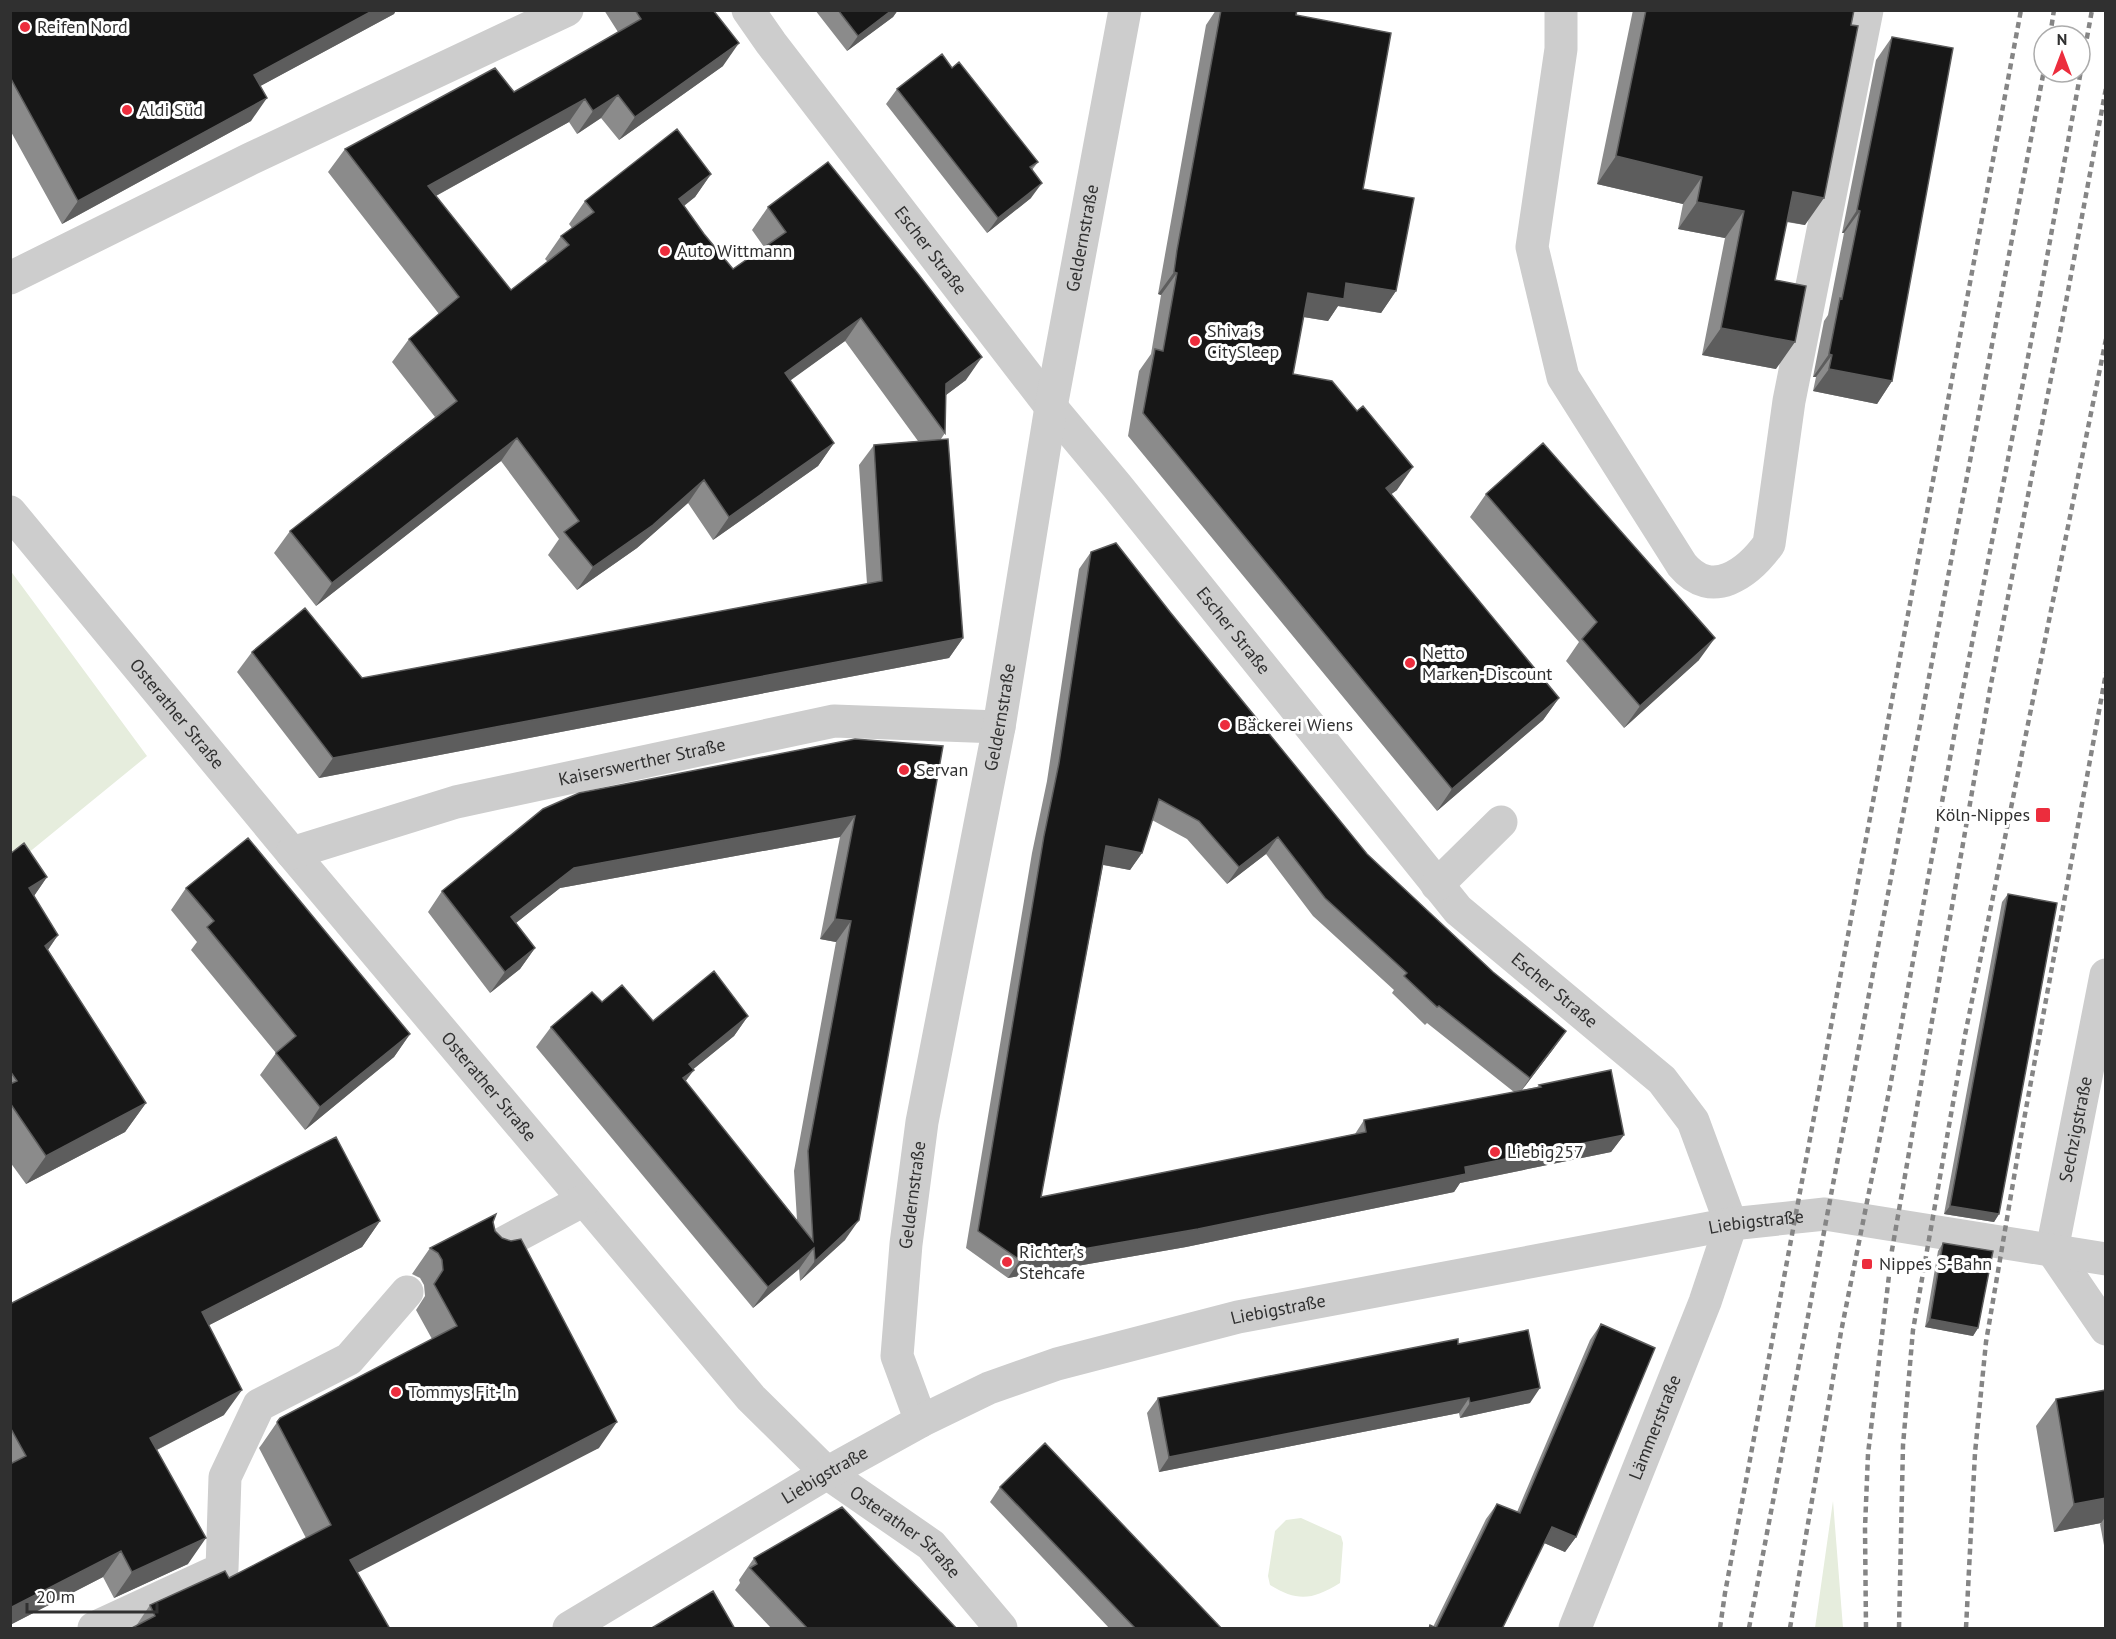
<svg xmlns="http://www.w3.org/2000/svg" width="2116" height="1639" viewBox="0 0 2116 1639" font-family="'PT Sans',sans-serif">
  <rect width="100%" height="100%" fill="#fff"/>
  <path fill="#e6eddd" d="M 10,570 L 147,756 L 11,867 L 10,867 Z
    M 1833,1501 L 1843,1628 L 1815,1628 Z
    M 1301,1518 L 1341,1536 L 1343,1543 L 1340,1583 C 1312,1600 1298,1602 1270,1585 L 1268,1576 L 1275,1531 L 1286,1520 Z"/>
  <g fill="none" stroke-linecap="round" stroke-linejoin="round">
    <g stroke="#cdcdcd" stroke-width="33">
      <path id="s1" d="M 748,10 L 771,43 L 1051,407 L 1117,486 L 1458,910 L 1662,1080 L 1693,1121 L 1731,1224"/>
      <path d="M 1561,10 L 1561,49 L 1532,247 L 1563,377 L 1682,565 C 1712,601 1748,573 1769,544 L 1789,401 L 1867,10"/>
      <path d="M 10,278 L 250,159 L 567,10"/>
      <path id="s2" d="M 10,512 L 292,853 L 751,1398 L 827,1473 L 931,1545 L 1001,1628"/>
      <path id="s3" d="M 292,853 L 456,802 L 834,721 L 999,727"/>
      <path d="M 1437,885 L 1501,822"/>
      <path d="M 494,1248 L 584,1200"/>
      <path id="s4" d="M 2052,1250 L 2106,975"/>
      <path d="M 2052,1250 L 2106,1329"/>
      <path id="s5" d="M 921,1421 L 897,1356 L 906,1244 L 922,1122 L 999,727 L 1051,407 L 1125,10"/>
      <path d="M 94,1628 L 222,1569 L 225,1477 L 259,1405 L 349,1359 L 407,1292"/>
      <path id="s6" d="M 569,1628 L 827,1473 L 921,1421 L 989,1388 L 1057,1364 L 1238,1317 L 1731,1224 L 1825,1214 L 2106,1259"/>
      <path id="s7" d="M 1575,1628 L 1705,1302 L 1731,1224"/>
    </g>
    <path stroke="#858585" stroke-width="4.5" stroke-dasharray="6 4.5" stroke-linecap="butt" d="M 2050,36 L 2054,10
      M 1720,1628 L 1725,1593 L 2021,10
      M 1749,1628 L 2044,70
      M 1790,1628 L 1841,1332 L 1890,1087 L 1957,720 L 2039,301 L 2092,10
      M 1866,1628 L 1865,1528 L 1868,1454 L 1892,1250 L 1990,689 L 2065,307 L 2106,88
      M 1899,1628 L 1903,1445 L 1913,1330 L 1965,1035 L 2106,339
      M 1966,1628 L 1975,1453 L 1986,1342 L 2021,1136 L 2106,673"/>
  </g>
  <path fill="#8b8b8b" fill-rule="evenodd" d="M 10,10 L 396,10 L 394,14 L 260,86 L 251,121 L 62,224 L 10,130 Z
    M 604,10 L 713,10 L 723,66 L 619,140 L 601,118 L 577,134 L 569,122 L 436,196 L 511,290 L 548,262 L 545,259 L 561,236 L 572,228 L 569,224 L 585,201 L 711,174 L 695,197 L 684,206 L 704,234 L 733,269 L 764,247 L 752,230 L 768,207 L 966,380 L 946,395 L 945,433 L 941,439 L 963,638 L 949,658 L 319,778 L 237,672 L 252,652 L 362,678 L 867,584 L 859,465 L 874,445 L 918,441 L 845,341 L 790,380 L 834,443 L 818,466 L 713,540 L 688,503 L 637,548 L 577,590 L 548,555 L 559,539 L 501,461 L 316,606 L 274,553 L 290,531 L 435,417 L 392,362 L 409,339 L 439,314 L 328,172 L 345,149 L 514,92 L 618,32 Z
    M 815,10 L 898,10 L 893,17 L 847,51 Z
    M 1216,10 L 1297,10 L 1296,15 L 1363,189 L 1396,291 L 1381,313 L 1338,306 L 1328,321 L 1303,317 L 1293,374 L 1397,490 L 1391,494 L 1559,698 L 1543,720 L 1437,811 L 1128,436 L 1139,371 L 1151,354 L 1161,295 L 1158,294 L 1206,25 Z
    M 1633,10 L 1854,10 L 1805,225 L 1786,222 L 1775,280 L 1776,369 L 1702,355 L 1725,238 L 1678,229 L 1683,204 L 1597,184 Z
    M 1892,37 L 1892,381 L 1877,404 L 1813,391 L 1816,377 L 1813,377 L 1824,321 L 1828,315 L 1844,233 L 1842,233 L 1876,60 Z
    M 952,68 L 1038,162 L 1032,170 L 1031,198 L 987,233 L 886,104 L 897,89 Z
    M 1486,494 L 1699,660 L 1624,728 L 1566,661 L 1579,642 L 1470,517 Z
    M 1091,552 L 1170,612 L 1367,854 L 1554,1048 L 1522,1090 L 1537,1087 L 1539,1085 L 1624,1135 L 1611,1152 L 1460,1183 L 1454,1192 L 1186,1247 L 1008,1278 L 966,1248 L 1032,853 L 1047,781 L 1079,569 ZM 1152,820 L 1187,839 L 1227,884 L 1266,854 L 1313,916 L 1394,990 L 1392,993 L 1425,1025 L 1427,1023 L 1514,1092 L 1364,1120 L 1355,1134 L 1041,1197 L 1103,865 L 1130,870 L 1142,853 Z
    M 943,746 L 845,1240 L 800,1281 L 799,1269 L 753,1308 L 536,1047 L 551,1027 L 602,1002 L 653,1021 L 748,1016 L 734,1036 L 693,1069 L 685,1082 L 797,1220 L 794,1171 L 836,942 L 820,939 L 840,837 L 560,888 L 516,923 L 535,948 L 520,969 L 490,993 L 428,912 L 442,891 Z
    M 10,854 L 47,877 L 34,896 L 58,935 L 48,950 L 146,1103 L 125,1132 L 26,1184 L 10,1162 Z
    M 186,888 L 410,1034 L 394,1057 L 305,1130 L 260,1075 L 276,1053 L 191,950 L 197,942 L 171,910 Z
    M 2008,894 L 1999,1214 L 1994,1222 L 1944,1214 L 2002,902 Z
    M 380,1221 L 362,1247 L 209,1325 L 224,1415 L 157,1450 L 188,1564 L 114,1598 L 103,1577 L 10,1625 L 10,1304 Z
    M 493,1222 L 495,1231 L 599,1448 L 136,1626 L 150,1605 L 229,1578 L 306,1538 L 259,1448 L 262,1444 L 280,1418 L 432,1339 L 416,1310 L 425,1296 L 424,1285 L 420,1278 L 412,1274 L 430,1248 Z
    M 1943,1243 L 1978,1328 L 1973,1336 L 1925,1327 L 1938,1251 Z
    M 1601,1324 L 1576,1537 L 1565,1552 L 1544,1543 L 1502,1629 L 1428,1629 L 1430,1625 L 1433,1627 L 1486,1519 L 1497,1504 L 1517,1512 L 1590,1340 Z
    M 1458,1344 L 1530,1403 L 1460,1418 L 1459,1413 L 1159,1472 L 1147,1413 L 1158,1398 Z
    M 2106,1390 L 2106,1556 L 2100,1524 L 2101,1523 L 2054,1532 L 2036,1426 L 2056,1399 Z
    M 1000,1487 L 1222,1629 L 1110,1629 L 990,1502 Z
    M 754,1558 L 957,1629 L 772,1629 L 735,1590 L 740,1583 L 739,1580 Z"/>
  <path fill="#5d5d5d" d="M 374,10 L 396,10 L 394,14 L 238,98 L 254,75 Z
    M 892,10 L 898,10 L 893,17 L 847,51 L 858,36 Z
    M 739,43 L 723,66 L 619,140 L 635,117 Z
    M 618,95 L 601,118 L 577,134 L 593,111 Z
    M 267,98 L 251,121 L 62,224 L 78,201 Z
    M 585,99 L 569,122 L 412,209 L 428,186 Z
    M 1616,156 L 1702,177 L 1683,204 L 1597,184 Z
    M 711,174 L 695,197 L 663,222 L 679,199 Z
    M 1042,183 L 1031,198 L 987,233 L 998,218 Z
    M 1793,192 L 1824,198 L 1805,225 L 1774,219 Z
    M 1697,202 L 1744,211 L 1725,238 L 1678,229 Z
    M 1857,210 L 1860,211 L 1844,233 L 1842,233 Z
    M 1174,272 L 1177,273 L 1161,295 L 1158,294 Z
    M 1346,283 L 1396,291 L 1381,313 L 1338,306 L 1328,321 L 1292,315 L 1308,293 Z
    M 861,318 L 845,341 L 769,396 L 785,373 Z
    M 1721,328 L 1795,342 L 1776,369 L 1702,355 Z
    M 1829,354 L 1832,355 L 1816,377 L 1813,377 Z
    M 982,357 L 966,380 L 930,407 L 946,384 Z
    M 1829,369 L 1892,381 L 1877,404 L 1813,391 Z
    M 517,438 L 501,461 L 316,606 L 332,583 Z
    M 834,443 L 818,466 L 713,540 L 729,517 Z
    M 1413,467 L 1397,490 L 1370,510 L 1386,488 Z
    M 704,480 L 688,503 L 637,548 L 577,590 L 593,567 Z
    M 963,638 L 949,658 L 319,778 L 333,758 Z
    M 1715,638 L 1699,660 L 1624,728 L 1640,706 Z
    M 1559,698 L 1543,720 L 1437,811 L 1452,789 Z
    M 855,816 L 840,837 L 560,888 L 497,938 L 511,917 L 574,868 Z
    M 1278,837 L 1266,854 L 1227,884 L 1239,867 Z
    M 1106,846 L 1142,853 L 1130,870 L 1094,863 Z
    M 47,877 L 27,906 L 29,888 Z
    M 835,919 L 851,921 L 836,942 L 820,939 Z
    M 58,935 L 38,964 L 45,946 Z
    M 535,948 L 520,969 L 490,993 L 505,972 Z
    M 748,1016 L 734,1036 L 674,1085 L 689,1064 Z
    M 1566,1031 L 1554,1048 L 1518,1095 L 1530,1078 Z
    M 410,1034 L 394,1057 L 305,1130 L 320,1107 Z
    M 694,1070 L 679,1090 L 683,1078 Z
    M 146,1103 L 125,1132 L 26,1184 L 46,1156 Z
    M 1624,1135 L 1611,1152 L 1460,1183 L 1454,1192 L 1186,1247 L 1008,1278 L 1020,1260 L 1465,1167 Z
    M 1950,1206 L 1999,1214 L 1994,1222 L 1944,1214 Z
    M 859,1220 L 845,1240 L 800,1281 L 815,1261 Z
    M 380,1221 L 362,1247 L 184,1338 L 202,1312 Z
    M 814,1248 L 799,1269 L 753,1308 L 768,1287 Z
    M 1930,1319 L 1978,1328 L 1973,1336 L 1925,1327 Z
    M 1540,1388 L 1530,1403 L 1460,1418 L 1470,1403 Z
    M 242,1390 L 224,1415 L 131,1463 L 150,1438 Z
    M 1469,1398 L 1459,1413 L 1159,1472 L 1169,1457 Z
    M 617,1422 L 599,1448 L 332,1586 L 350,1560 Z
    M 2106,1498 L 2106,1516 L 2101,1523 L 2054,1532 L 2074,1504 Z
    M 1552,1527 L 1576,1537 L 1565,1552 L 1542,1542 Z
    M 206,1538 L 188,1564 L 114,1598 L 132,1572 Z
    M 121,1551 L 103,1577 L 10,1625 L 10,1608 Z"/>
  <path fill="#171717" stroke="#5d5d5d" stroke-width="1.5" d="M 10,10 L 374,10 L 254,75 L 267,98 L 78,201 L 10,77 Z
    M 635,10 L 713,10 L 739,43 L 635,117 L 618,95 L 593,111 L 585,99 L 428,186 L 511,290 L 569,245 L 561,236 L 594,212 L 585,201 L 677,129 L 711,174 L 679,199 L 704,234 L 733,269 L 786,232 L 768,207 L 828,162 L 919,275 L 982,357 L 946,384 L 945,433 L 861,318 L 785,373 L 834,443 L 729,517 L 704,480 L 653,525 L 593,567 L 564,532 L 579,521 L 517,438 L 332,583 L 290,531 L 457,401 L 409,339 L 459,297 L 345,149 L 495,68 L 514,92 L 641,19 Z
    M 838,10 L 892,10 L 858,36 Z
    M 1221,10 L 1297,10 L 1296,15 L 1391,33 L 1363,189 L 1414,198 L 1396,291 L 1346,283 L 1344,299 L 1308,293 L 1293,374 L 1332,381 L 1357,411 L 1363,406 L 1413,467 L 1386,488 L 1559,698 L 1452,789 L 1143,413 L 1155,349 L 1163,351 L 1177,273 L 1174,272 L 1177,250 Z
    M 1646,10 L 1854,10 L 1851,25 L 1858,26 L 1824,198 L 1793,192 L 1775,280 L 1806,286 L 1795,342 L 1721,328 L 1744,211 L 1697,202 L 1702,177 L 1616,156 Z
    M 1892,37 L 1953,48 L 1892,381 L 1829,369 L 1832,355 L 1829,354 L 1840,298 L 1842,299 L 1860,211 L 1857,210 Z
    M 942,54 L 952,68 L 959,62 L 1038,162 L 1030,167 L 1042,183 L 998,218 L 897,89 Z
    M 948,439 L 963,638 L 333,758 L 252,652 L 305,608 L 362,678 L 882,581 L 874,445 Z
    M 1543,443 L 1715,638 L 1640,706 L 1582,639 L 1597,622 L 1486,494 Z
    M 1116,543 L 1170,612 L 1367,854 L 1493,972 L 1566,1031 L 1530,1078 L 1439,1006 L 1437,1007 L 1404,976 L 1407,973 L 1325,898 L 1278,837 L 1239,867 L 1199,821 L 1159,799 L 1142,853 L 1106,846 L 1041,1197 L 1366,1132 L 1364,1120 L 1541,1087 L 1539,1085 L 1611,1070 L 1624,1135 L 1465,1167 L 1466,1174 L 1198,1229 L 1020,1260 L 978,1231 L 1044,836 L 1059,763 L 1091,552 Z
    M 855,739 L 943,746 L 859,1220 L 815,1261 L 814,1248 L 768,1287 L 551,1027 L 592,992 L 602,1002 L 622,985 L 653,1021 L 714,971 L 748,1016 L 689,1064 L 694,1070 L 683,1078 L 813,1241 L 808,1151 L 851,921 L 835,919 L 855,816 L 574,868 L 511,917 L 535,948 L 505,972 L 442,891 L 543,809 L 579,793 Z
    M 248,838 L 410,1034 L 320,1107 L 276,1053 L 296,1036 L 207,927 L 214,921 L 186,888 Z
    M 24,843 L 47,877 L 29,888 L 58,935 L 45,946 L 146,1103 L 46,1156 L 10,1103 L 10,1084 L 17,1081 L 10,1071 L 10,854 Z
    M 2008,894 L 2057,903 L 1999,1214 L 1950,1206 Z
    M 336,1137 L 380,1221 L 202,1312 L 242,1390 L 150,1438 L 206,1538 L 132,1572 L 121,1551 L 10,1608 L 10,1464 L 26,1456 L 10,1427 L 10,1304 Z
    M 496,1214 L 493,1222 L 495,1231 L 502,1238 L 511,1241 L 521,1239 L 617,1422 L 350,1560 L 390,1629 L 130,1629 L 155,1616 L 150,1605 L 225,1571 L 229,1578 L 331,1525 L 277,1422 L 280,1418 L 457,1326 L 434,1284 L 443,1270 L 442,1260 L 438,1253 L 430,1248 Z
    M 1943,1243 L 1993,1251 L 1978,1328 L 1930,1319 Z
    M 1601,1324 L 1655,1348 L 1576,1537 L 1552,1527 L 1502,1629 L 1429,1629 L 1430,1625 L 1436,1628 L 1497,1504 L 1520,1513 Z
    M 1528,1330 L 1540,1388 L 1470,1403 L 1469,1398 L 1169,1457 L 1158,1398 L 1458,1339 L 1458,1344 Z
    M 2106,1390 L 2106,1498 L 2074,1504 L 2056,1399 Z
    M 1045,1443 L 1222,1629 L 1136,1629 L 1000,1487 Z
    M 842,1507 L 957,1629 L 808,1629 L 750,1568 L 757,1564 L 754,1558 Z
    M 713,1591 L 735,1629 L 650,1629 Z"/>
  <g fill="#ec2d3d" stroke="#fff" stroke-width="2">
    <circle cx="25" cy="27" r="6"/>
    <circle cx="127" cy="110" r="6"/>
    <circle cx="665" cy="251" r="6"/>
    <circle cx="1195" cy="341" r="6"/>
    <circle cx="1410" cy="663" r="6"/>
    <circle cx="1225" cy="725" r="6"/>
    <circle cx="904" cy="770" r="6"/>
    <rect x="2035" y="807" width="16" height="16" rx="3"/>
    <circle cx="1495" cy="1152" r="6"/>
    <circle cx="1007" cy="1262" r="6"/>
    <rect x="1861" y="1258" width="12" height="12" rx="3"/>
    <circle cx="396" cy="1392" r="6"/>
  </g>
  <g text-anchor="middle" stroke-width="6" stroke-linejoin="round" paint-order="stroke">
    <g font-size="18" fill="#303030" stroke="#fff" text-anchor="start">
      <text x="37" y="33">Reifen Nord</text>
      <text x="139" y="116">Aldi Süd</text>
      <text x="677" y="257">Auto Wittmann</text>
      <text x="1207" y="337">Shiva´s<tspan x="1207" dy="21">CitySleep</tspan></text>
      <text x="1422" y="659">Netto<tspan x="1422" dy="21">Marken-Discount</tspan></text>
      <text x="1237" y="731">Bäckerei Wiens</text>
      <text x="916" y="776">Servan</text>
      <text x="2030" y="821" text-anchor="end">Köln-Nippes</text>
      <text x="1507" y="1158">Liebig257</text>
      <text x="1019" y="1258">Richter's<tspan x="1019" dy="21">Stehcafe</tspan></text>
      <text x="1879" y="1270">Nippes S-Bahn</text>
      <text x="408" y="1398">Tommys Fit-In</text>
    </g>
    <g font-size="18" fill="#303030" stroke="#fff">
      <text dy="6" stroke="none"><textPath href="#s5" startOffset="1203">Geldernstraße</textPath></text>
      <text dy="6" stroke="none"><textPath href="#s1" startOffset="302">Escher Straße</textPath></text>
      <text dy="6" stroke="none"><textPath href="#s1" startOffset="788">Escher Straße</textPath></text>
      <text dy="6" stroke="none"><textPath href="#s2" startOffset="262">Osterather Straße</textPath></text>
      <text dy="6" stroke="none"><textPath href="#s5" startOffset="717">Geldernstraße</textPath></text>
      <text dy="6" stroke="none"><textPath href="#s3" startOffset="362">Kaiserswerther Straße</textPath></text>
      <text dy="6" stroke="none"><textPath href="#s1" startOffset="1272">Escher Straße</textPath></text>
      <text dy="6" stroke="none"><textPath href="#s2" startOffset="748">Osterather Straße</textPath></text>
      <text dy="6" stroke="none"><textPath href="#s4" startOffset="123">Sechzigstraße</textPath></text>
      <text dy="6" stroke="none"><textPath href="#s5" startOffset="231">Geldernstraße</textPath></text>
      <text dy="6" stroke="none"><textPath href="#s6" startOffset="1270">Liebigstraße</textPath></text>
      <text dy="6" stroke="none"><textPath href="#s6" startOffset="784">Liebigstraße</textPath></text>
      <text dy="6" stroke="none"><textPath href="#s7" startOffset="216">Lämmerstraße</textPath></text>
      <text dy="6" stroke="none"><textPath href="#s6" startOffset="298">Liebigstraße</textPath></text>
      <text dy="6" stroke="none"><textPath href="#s2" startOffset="1360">Osterather Straße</textPath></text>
    </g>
  </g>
  <rect width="2116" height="1639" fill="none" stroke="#303030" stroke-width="24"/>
  <g transform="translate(2062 54)"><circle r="28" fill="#ffffff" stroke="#acacac" stroke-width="1.5"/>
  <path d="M0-4.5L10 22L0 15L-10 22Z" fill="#ec2d3d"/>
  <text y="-9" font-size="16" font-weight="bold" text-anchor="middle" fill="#303030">N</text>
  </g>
  <path d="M27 1603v9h130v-9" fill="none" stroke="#303030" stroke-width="3"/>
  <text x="36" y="1603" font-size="18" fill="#303030" stroke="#ffffff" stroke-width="4.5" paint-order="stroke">20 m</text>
</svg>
